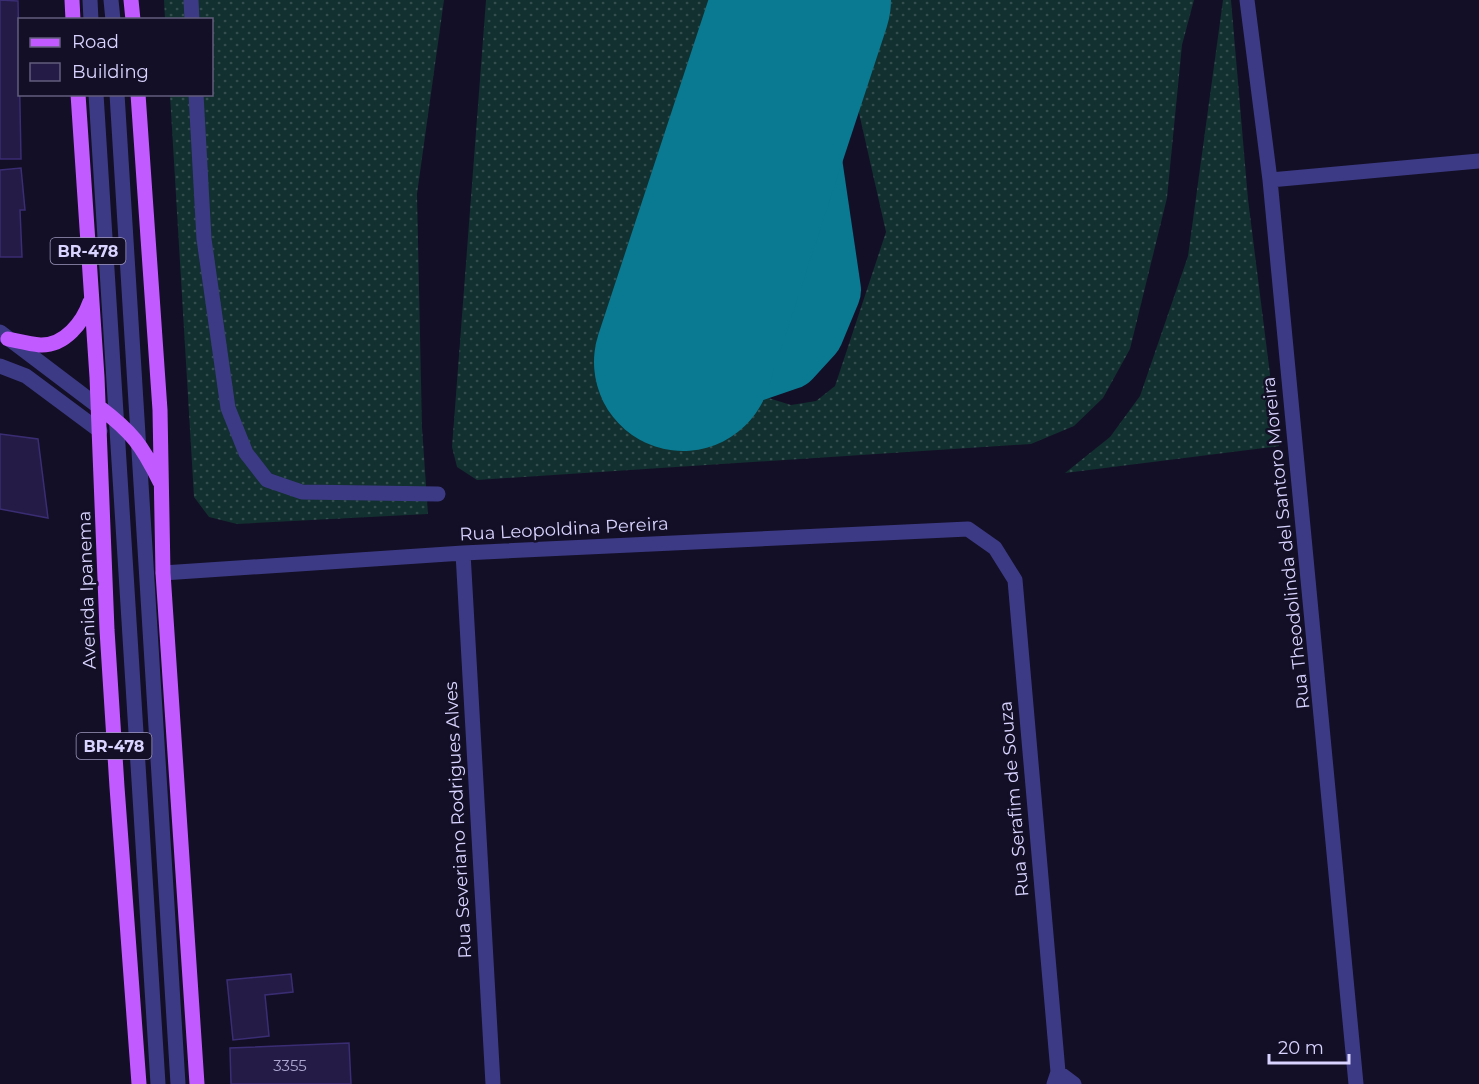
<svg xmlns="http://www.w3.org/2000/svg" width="1479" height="1084" viewBox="0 0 1479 1084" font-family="Montserrat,sans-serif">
  <defs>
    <pattern id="grass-dots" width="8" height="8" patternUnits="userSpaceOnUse" patternTransform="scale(1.5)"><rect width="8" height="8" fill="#12302f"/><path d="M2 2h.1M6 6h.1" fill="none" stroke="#344d4e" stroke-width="1.8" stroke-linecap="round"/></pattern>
  </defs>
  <rect width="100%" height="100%" fill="#130f26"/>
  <path fill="url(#grass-dots)" d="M 164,0 L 444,0 L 417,194 L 422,427 L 428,514 L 237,524 L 209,517 L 194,497 L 170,95 L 212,94 L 212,20 L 165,19 Z
    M 486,0 L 755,0 L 638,357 L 791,405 L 816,401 L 835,386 L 886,232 L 849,69 L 872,0 L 1194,0 L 1182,45 L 1167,198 L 1130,349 L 1103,398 L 1074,426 L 1031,444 L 477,480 L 457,467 L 452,447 Z
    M 1223,0 L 1231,0 L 1248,199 L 1279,446 L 1065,473 L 1110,437 L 1140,396 L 1188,256 Z"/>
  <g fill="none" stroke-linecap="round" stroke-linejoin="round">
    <path stroke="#0a7a92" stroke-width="70" d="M 758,132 L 687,255 L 679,306 L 689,342 L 716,361 L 755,366 L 787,355 L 809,331 L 826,290 L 796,86 L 798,12"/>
    <path stroke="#0a7a92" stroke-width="178" d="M 683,362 L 802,0"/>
  </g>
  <path fill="#241b47" stroke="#3b2d73" stroke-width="1.5" d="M 0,0 L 18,1 L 21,159 L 0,159 Z
    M 21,168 L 25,210 L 20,210 L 22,257 L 0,257 L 0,170 Z
    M 0,434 L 38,439 L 48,518 L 0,509 Z
    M 291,974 L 293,992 L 265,995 L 269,1036 L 233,1040 L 227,980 Z
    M 349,1043 L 351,1084 L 231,1084 L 230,1048 Z"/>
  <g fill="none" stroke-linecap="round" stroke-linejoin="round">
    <path stroke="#3d3a85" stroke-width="15" d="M 90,0 L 91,20
      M 111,0 L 113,20
      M 191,0 L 192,20
      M 1247,0 L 1270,180 L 1356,1084
      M 96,94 L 158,1084
      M 117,94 L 178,1084
      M 196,94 L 204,239 L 228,408 L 246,453 L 267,480 L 302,492 L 438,494
      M 1270,180 L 1479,161
      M 0,332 L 99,407
      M 0,366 L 26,376 L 100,431
      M 463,553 L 493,1084
      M 163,573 L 463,553 L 968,529 L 995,548 L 1015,580 L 1058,1072 L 1054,1084
      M 1058,1072 L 1074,1084"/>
    <path stroke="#c25bff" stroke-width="15" d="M 72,0 L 73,20
      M 131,0 L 133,20
      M 78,94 L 97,377 L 107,630 L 117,787 L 139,1084
      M 138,94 L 160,410 L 163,573 L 197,1084
      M 8,339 C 18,341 30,344 40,345 C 65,346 83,322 90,302
      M 99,407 C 132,432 142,445 160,482"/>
  </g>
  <g text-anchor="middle" stroke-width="5" stroke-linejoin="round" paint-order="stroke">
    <g font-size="15" fill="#aca6d1">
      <text x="290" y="1071">3355</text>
    </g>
    <g fill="#130f26" stroke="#9e99be" stroke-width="1.5">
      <rect x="50.5" y="238" width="75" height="26" rx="4.5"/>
      <rect x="76.5" y="733" width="75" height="26" rx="4.5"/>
    </g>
    <g font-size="16" font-weight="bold" fill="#d9d4ff">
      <text x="88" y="257">BR-478</text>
      <text x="114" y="752">BR-478</text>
    </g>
    <g font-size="18" fill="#d9d4ff" stroke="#130f26">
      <text transform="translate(564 529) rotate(-3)" y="6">Rua Leopoldina Pereira</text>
      <text transform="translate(1286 543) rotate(-96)" y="6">Rua Theodolinda del Santoro Moreira</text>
      <text transform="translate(87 590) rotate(-92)" y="6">Avenida Ipanema</text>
      <text transform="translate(1014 799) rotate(-95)" y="6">Rua Serafim de Souza</text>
      <text transform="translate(458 820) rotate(-93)" y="6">Rua Severiano Rodrigues Alves</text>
    </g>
  </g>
  <rect x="18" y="18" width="195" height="78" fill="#130f26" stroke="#625e7d" stroke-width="1.5"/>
  <rect x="30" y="38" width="30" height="9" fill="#c25bff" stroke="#625e7d" stroke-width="1.5"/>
  <text x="72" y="48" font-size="18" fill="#d9d4ff">Road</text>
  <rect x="30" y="63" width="30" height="18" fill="#241b47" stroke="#625e7d" stroke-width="1.5"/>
  <text x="72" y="78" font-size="18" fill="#d9d4ff">Building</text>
  <path d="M1269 1054v9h80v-9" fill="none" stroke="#d9d4ff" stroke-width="3"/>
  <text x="1278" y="1054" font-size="18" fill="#d9d4ff" stroke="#130f26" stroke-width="4.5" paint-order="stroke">20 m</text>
</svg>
